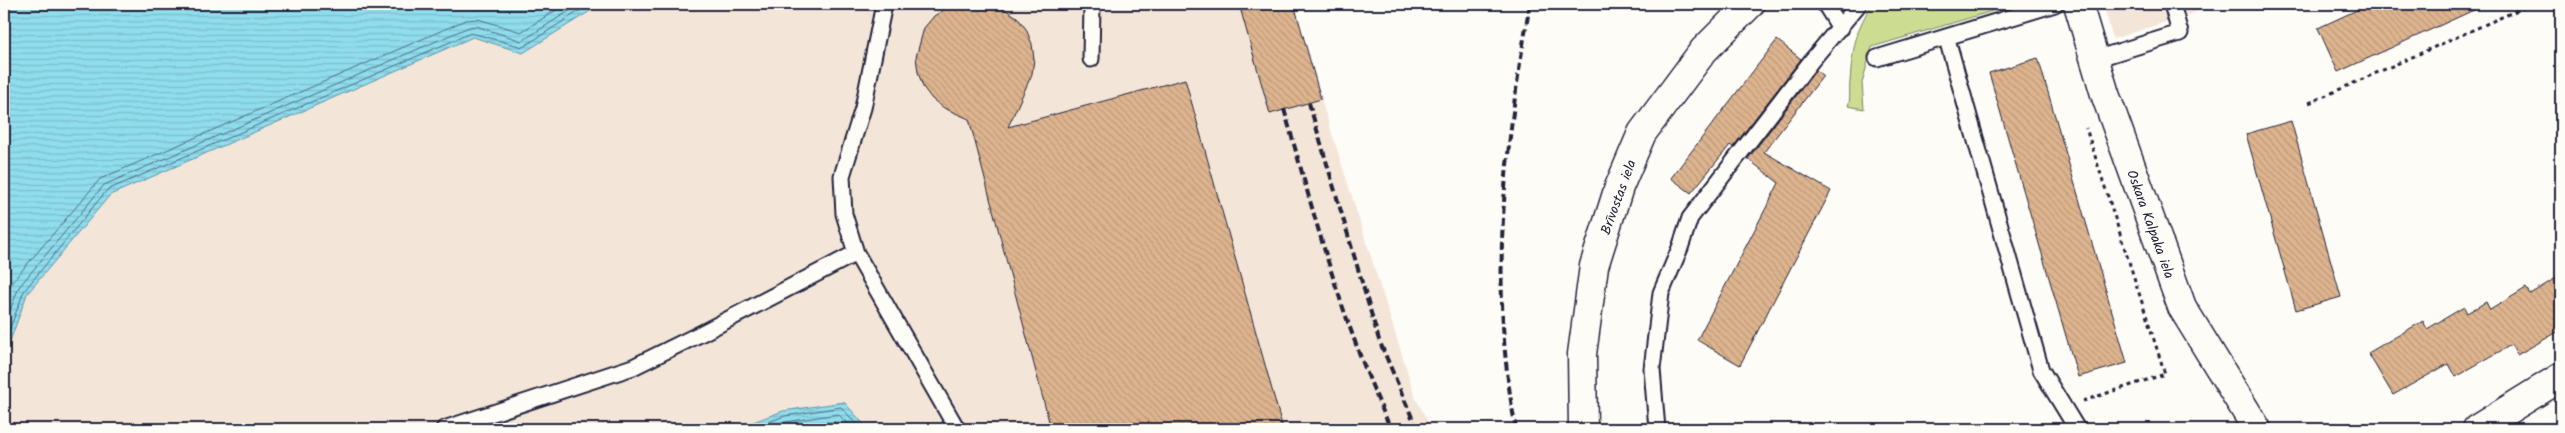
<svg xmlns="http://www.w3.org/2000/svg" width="2565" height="433" viewBox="0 0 2565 433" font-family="Kalam,sans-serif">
  <defs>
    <pattern id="water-rules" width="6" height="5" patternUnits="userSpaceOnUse" patternTransform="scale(1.25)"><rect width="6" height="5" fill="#8fdded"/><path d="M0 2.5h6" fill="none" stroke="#7bbdcc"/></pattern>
    <pattern id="building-back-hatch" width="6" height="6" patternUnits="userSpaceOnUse" patternTransform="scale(1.25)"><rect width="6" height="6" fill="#ddb48e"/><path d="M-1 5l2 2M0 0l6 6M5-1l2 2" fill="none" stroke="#bd9a7b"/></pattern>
  </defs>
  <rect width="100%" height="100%" fill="#fdfcf7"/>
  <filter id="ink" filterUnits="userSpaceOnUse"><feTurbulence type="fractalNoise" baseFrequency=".02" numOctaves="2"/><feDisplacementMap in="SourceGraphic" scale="10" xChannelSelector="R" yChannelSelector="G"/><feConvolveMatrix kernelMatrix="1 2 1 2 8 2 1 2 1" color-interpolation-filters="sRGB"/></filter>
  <g filter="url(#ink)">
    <path fill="#f3e6d8" d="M 595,4 L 1294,4 L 1321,99 L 1416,399 L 1432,429 L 868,429 L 844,402 L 783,411 L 734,429 L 4,429 L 4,358 L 27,294 L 110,195 L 473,37 L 523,53 L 594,8 Z
      M 2103,4 L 2221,4 L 2113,39 Z"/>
    <path fill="#ccdd91" stroke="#778066" d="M 1873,4 L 2016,4 L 1872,47 L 1862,83 L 1864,109 L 1848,106 C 1851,98 1849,90 1850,82 C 1852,54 1855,27 1873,4 Z"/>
    <path fill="url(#water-rules)" stroke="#6392a6" d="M 4,4 L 595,4 L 595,8 L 523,53 L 473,37 L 110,195 L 27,294 L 4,358 Z
      M 844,402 L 868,429 L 734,429 L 783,411 Z"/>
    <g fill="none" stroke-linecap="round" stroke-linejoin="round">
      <path stroke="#4e6d82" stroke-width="1" d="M 4,304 L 12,282 L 100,179 L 466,20 L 478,19 L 521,32 L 566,4
        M 4,326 L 19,287 L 104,185 L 469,27 L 476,26 L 522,41 L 580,4
        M 4,344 L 24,291 L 107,190 L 471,33 L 523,47 L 590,4
        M 748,429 L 785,416 L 841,407 L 861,429
        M 766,429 L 786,422 L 838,414 L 853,429
        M 787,429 L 835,422 L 843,429"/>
    </g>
    <path fill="url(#building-back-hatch)" stroke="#22223b" d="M 953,4 L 997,4 L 1017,17 L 1026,29 L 1032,44 L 1034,59 L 1032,74 L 1008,127 L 1185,79 L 1283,429 L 1051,429 L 969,119 L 944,108 L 932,99 L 923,87 L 918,72 L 916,57 L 924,28 L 934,16 Z
      M 1239,4 L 1294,4 L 1321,99 L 1270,114 Z
      M 2370,4 L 2487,4 L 2338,72 L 2318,28 Z
      M 1777,40 L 1801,59 L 1733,147 L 1730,145 L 1691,193 L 1671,178 Z
      M 2038,58 L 2127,363 L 2078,377 L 1989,73 Z
      M 1816,70 L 1823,76 L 1764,152 L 1831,191 L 1740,365 L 1697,340 L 1779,183 L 1748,159 Z
      M 2291,121 L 2341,297 L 2296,310 L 2246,134 Z
      M 2561,275 L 2561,330 L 2517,355 L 2511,345 L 2455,377 L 2448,364 L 2393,395 L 2368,353 L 2423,321 L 2427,329 L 2464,307 L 2467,313 L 2486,302 L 2490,310 L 2526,288 L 2530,294 Z"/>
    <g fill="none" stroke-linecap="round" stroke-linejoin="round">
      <defs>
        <path id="lane" d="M 884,4 L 863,108 L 842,176 L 844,214 L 856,253 L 957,429
          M 1825,4 L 1840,28
          M 1947,39 L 2041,370 L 2077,429
          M 1877,58 L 2055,4
          M 1091,59 L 1092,4
          M 2095,59 L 2180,33 L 2172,4
          M 444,429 L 633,367 L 702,333 L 856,253
          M 1657,429 L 1652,369 L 1661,293 L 1680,248 L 1690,218 L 1812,60 L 1859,4"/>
        <path id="street" d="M 2477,429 L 2561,377"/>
        <path id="secondary" d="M 2078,4 L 2105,94 L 2182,307 L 2257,429
          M 1583,429 L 1582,354 L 1594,266 L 1619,187 L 1642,133 L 1704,50 L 1750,4"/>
      </defs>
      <use href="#lane" stroke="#22223b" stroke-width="19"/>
      <use href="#street" stroke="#22223b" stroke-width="31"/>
      <use href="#secondary" stroke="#22223b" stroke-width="31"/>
      <path stroke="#22223b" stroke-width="3" stroke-dasharray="4 4" stroke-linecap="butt" d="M 2309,103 L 2531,4
        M 2083,401 L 2165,374 L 2086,128"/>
      <use href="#lane" stroke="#fdfcf7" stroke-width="15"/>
      <use href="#street" stroke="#fdfcf7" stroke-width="28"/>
      <use href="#secondary" stroke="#fdfcf7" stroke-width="28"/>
      <path stroke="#22223b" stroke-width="4" stroke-dasharray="8 4" stroke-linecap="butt" d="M 1309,103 L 1379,340 L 1417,429
        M 1284,109 C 1315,218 1343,326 1391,429
        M 1516,429 C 1488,288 1505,144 1530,4"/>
    </g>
  </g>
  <g text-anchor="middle" stroke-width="4" stroke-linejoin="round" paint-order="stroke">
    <g font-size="14" fill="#22223b" stroke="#fdfcf7">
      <text transform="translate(1618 197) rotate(-70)" y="5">Brīvostas iela</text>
      <text transform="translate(2151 224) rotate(70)" y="5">Oskara Kalpaka iela</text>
    </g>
  </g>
  <rect width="2565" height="433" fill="none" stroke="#fdfcf7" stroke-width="20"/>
  <rect x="10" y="10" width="2545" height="413" fill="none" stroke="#22223b" stroke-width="2" filter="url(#ink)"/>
</svg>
